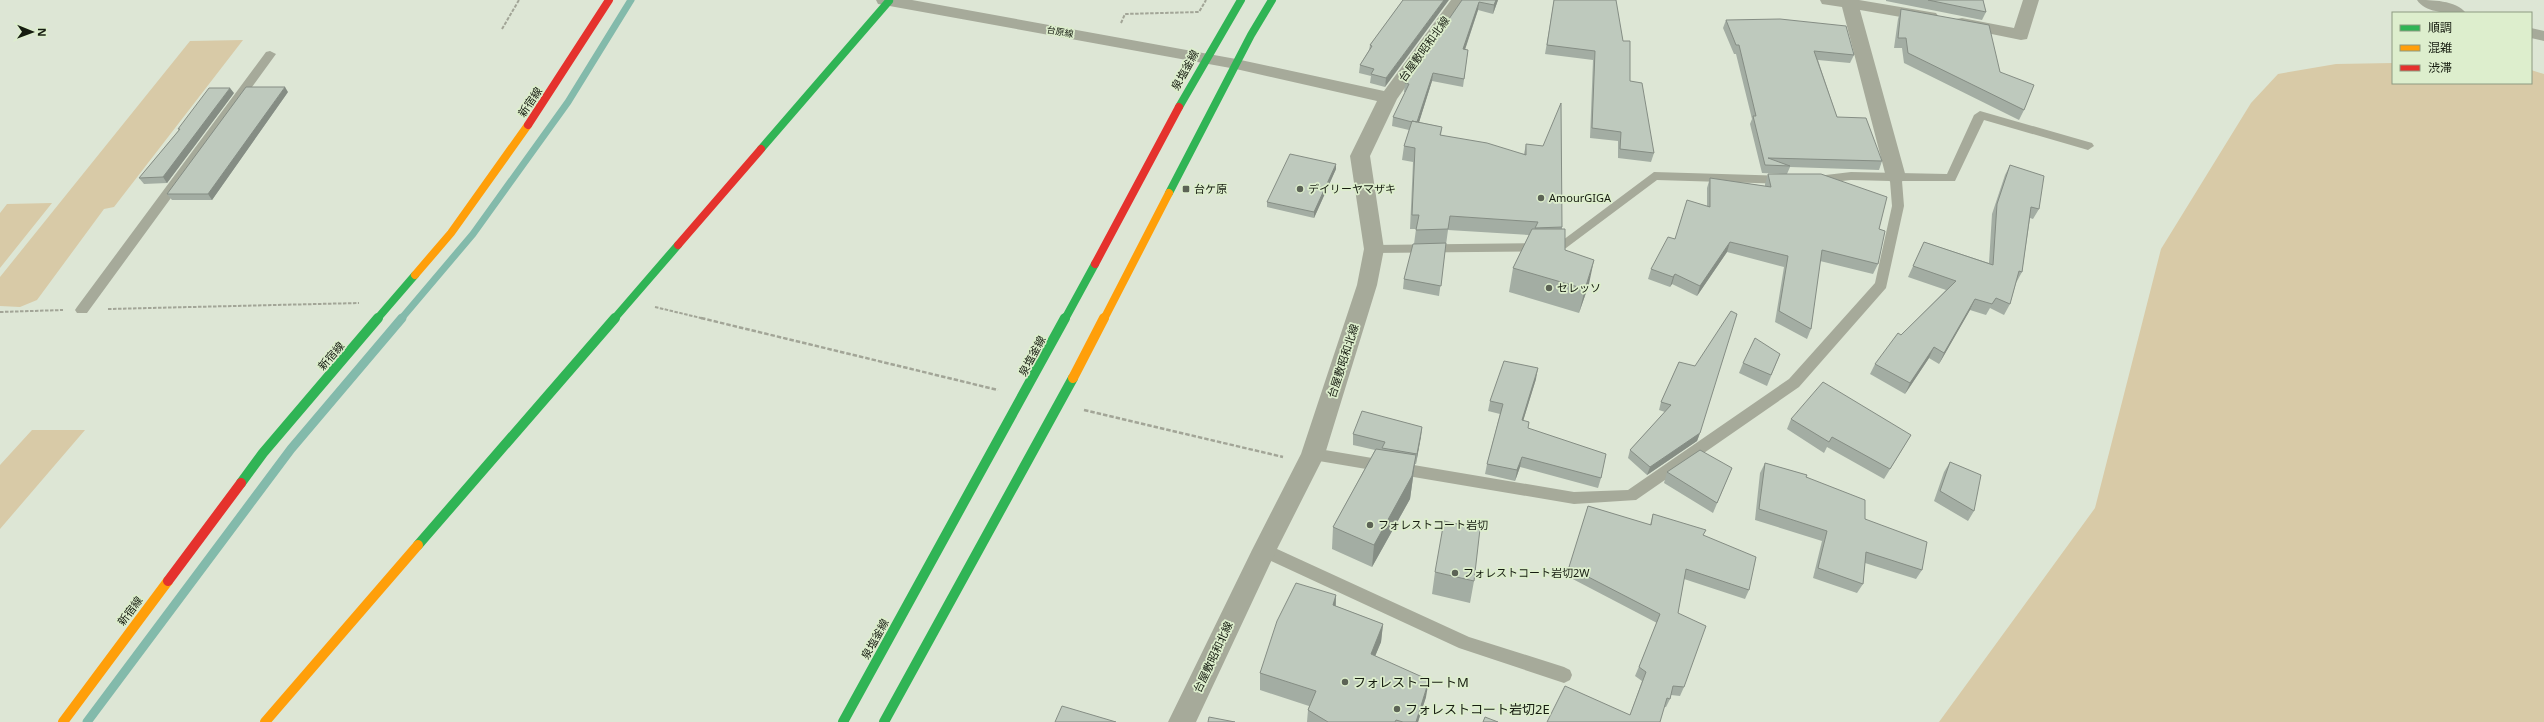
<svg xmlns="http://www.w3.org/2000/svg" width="2544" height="722" viewBox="0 0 2544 722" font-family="'Noto Sans','Noto Sans JP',sans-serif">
  <rect width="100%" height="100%" fill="#dde6d5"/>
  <path fill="#d8caa7" d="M 243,40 L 114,207 L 104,209 L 37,300 L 20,307 L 0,306 L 0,277 L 190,41 Z
    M 2393,63 L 2393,83 L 2531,83 L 2531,70 L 2544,74 L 2544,722 L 1939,722 L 2095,508 L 2161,249 L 2251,103 L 2278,74 L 2336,64 Z
    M 52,203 L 0,268 L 0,213 L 7,204 Z
    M 32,430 L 85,430 L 0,529 L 0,465 Z"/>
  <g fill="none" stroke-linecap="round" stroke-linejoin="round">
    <path stroke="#83baab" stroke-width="7" d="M 401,319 L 473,234 L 568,102 L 631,0"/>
    <path stroke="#83baab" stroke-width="9" d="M 87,722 L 291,449 L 402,318"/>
    <path stroke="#a2a597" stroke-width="2" stroke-dasharray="3.5 1.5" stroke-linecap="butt" d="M 1121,23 L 1125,14 L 1199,12 L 1206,0
      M 502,29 L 519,0
      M 655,307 L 705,319
      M 108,309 L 359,303
      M 0,312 L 63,310"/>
    <path stroke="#a2a597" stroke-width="2.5" stroke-dasharray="4.5 2" stroke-linecap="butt" d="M 701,318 L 998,390
      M 1084,410 L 1283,457"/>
    <path fill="#a6aa9a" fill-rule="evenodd" d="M 270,51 L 276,54 L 87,313 L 77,313 L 75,310 L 77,307 L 266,52 Z
      M 1980,111 L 2092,143 L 2094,146 L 2088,150 L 1984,120 L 1955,181 L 1902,181 L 1904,206 L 1886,288 L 1799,387 L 1636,500 L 1574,504 L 1313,460 L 1308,458 L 1306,454 L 1308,450 L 1313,448 L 1574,492 L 1628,490 L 1789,379 L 1875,283 L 1892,206 L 1890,181 L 1851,180 L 1813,184 L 1809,183 L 1807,180 L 1809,177 L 1851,172 L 1947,174 L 1974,115 Z
      M 1654,172 L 1786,176 L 1792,180 L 1786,184 L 1657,180 L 1562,251 L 1374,253 L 1368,249 L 1374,245 L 1559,243 Z
      M 1264,543 L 1469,637 L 1564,667 L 1570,670 L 1572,675 L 1570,680 L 1564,683 L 1459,648 L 1258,555 L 1256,550 L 1258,545 Z"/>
    <path fill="#a6aa9a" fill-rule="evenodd" d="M 876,0 L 912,0 L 1236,59 L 1384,91 L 1451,0 L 1467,0 L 1397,99 L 1370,156 L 1384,249 L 1377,285 L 1325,454 L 1276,551 L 1196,722 L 1168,722 L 1252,550 L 1301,454 L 1357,285 L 1364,249 L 1350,156 L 1377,101 L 1236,69 L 884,5 L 878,4 Z
      M 1820,0 L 1859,0 L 1930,12 L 1936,13 L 1939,17 L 1936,21 L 1930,22 L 1860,10 L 1906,177 L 1903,181 L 1896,183 L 1889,181 L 1886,177 L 1842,7 L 1822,4 Z
      M 2023,0 L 2039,0 L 2027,39 L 2021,40 L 1962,28 L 1956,27 L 1953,23 L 1956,19 L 1962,18 L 2014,28 Z
      M 2417,0 C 2431,0 2456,0 2466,13 C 2451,13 2426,14 2417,0 Z
      M 2531,28 L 2544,31 L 2544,41 L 2531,38 Z"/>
    <path stroke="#30b455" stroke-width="8" d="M 1179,107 L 1241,0
      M 761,149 L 889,1
      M 1169,193 L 1251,35 L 1272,0
      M 377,319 L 415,275
      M 614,319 L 678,245
      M 1065,319 L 1095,264"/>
    <path stroke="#30b455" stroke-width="10" d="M 241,483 L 263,453 L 378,318
      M 418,545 L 615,318
      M 843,722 L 1065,318
      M 884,722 L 1073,378"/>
    <path stroke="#ff9f0a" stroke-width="8" d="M 415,275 L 451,233 L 528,125
      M 1104,319 L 1169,193"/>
    <path stroke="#ff9f0a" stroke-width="10" d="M 1073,378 L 1104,318
      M 63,722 L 168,581
      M 265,722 L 418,545"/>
    <path stroke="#e5322d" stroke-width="8" d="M 528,125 L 609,0
      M 678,245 L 761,149
      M 1095,264 L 1179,107"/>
    <path stroke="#e5322d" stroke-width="10" d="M 168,581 L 241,483"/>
  </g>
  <path fill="#a3ada3" d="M 1403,0 L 1385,87 L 1370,83 L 1371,76 L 1359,73 L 1360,65 L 1369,50 L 1370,45 Z
    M 1462,0 L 1498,0 L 1493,14 L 1478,10 L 1465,50 L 1468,50 L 1463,87 L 1432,81 L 1419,122 L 1442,127 L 1441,135 L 1524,154 L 1526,144 L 1562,227 L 1562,229 L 1565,250 L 1589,284 L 1579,313 L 1509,292 L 1513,268 L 1529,235 L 1448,230 L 1439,296 L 1403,289 L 1404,279 L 1414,244 L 1416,229 L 1410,229 L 1413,162 L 1402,160 L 1404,146 L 1409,130 L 1392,126 L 1393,117 L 1405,92 L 1404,92 L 1405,83 Z
    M 1554,0 L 1630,81 L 1654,153 L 1651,162 L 1618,158 L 1618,141 L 1590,138 L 1593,60 L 1545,54 Z
    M 1886,0 L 1983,0 L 1986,12 L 1982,20 L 1886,1 Z
    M 1901,9 L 2000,72 L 2024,110 L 2019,120 L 1904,63 L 1902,48 L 1894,48 L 1898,19 Z
    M 1726,20 L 1854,55 L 1850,63 L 1818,60 L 1837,117 L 1882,161 L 1879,170 L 1790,167 L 1787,174 L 1762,173 L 1750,124 L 1752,119 L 1736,54 L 1734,54 L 1723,28 Z
    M 288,92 L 212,200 L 172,200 L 167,194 Z
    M 234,93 L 167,183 L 144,184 L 139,178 L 179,130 L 178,129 Z
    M 2010,165 L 2039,209 L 2033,219 L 2030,218 L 2022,272 L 2016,283 L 2010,304 L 2004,315 L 1990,308 L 1986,315 L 1970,310 L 1939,364 L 1929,358 L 1905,394 L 1870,374 L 1875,364 L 1901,335 L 1946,290 L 1908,277 L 1924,242 L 1989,263 L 1992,214 L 2005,175 Z
    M 1336,169 L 1314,218 L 1267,207 L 1267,202 Z
    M 1768,174 L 1879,229 L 1878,264 L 1873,274 L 1820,261 L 1811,329 L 1807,339 L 1775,322 L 1784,267 L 1727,252 L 1697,296 L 1672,284 L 1670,287 L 1648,279 L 1651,269 L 1675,239 L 1707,206 L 1707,188 L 1710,178 L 1765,186 L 1765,184 Z
    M 1780,354 L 1767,386 L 1739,373 L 1743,363 Z
    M 1679,362 L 1700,433 L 1697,441 L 1647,475 L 1628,458 L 1630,450 L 1665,412 L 1659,410 L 1661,402 Z
    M 1536,379 L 1523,421 L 1528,428 L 1601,478 L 1598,488 L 1520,467 L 1515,481 L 1485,474 L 1487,464 L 1500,414 L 1488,411 L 1490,401 Z
    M 1791,419 L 1911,435 L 1905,445 L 1884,479 L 1827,447 L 1824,453 L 1787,429 Z
    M 1422,427 L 1416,464 L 1415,464 L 1410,499 L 1372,567 L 1332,549 L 1333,527 L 1375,450 L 1353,445 L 1353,434 Z
    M 1950,462 L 1974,511 L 1968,521 L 1934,501 L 1944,472 Z
    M 1765,463 L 1807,475 L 1806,477 L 1865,519 L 1922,570 L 1916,579 L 1865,563 L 1863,584 L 1857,593 L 1813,578 L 1822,541 L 1755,520 L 1760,473 Z
    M 1732,468 L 1713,513 L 1664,483 L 1667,472 Z
    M 1588,506 L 1650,525 L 1653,514 L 1703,535 L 1749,590 L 1745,599 L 1684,579 L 1678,613 L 1684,687 L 1680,696 L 1671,695 L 1670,699 L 1666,707 L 1665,707 L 1630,715 L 1642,681 L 1635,676 L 1657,623 L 1567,576 Z
    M 1435,572 L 1474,581 L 1470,603 L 1432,594 Z
    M 1336,595 L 1336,606 L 1383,624 L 1381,642 L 1375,656 L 1426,697 L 1418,722 L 1307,722 L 1308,710 L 1309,706 L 1260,690 L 1260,673 Z"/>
  <path fill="#858d84" d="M 1444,0 L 1449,0 L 1385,87 L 1386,78 Z
    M 1496,0 L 1498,0 L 1493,14 L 1494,5 Z
    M 1479,2 L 1478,10 L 1462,58 L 1463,49 Z
    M 1433,73 L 1432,81 L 1416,132 L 1417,123 Z
    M 285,87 L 288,92 L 212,200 L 208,194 Z
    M 230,88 L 234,93 L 167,183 L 163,177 Z
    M 1336,164 L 1336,169 L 1314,218 L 1314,212 Z
    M 1730,242 L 1727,252 L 1697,296 L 1700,286 Z
    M 1594,260 L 1589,284 L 1579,313 L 1585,289 Z
    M 1675,274 L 1672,284 L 1670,287 L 1673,277 Z
    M 1975,299 L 1970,310 L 1939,364 L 1944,353 Z
    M 1934,347 L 1929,358 L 1905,394 L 1910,383 Z
    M 1538,368 L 1536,379 L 1520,431 L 1522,420 Z
    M 1422,427 L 1421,437 L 1416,464 L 1417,454 Z
    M 1700,433 L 1697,441 L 1647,475 L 1650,467 Z
    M 1416,455 L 1410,499 L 1372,567 L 1374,545 Z
    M 1522,457 L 1520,467 L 1515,481 L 1517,470 Z
    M 1336,595 L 1335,613 L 1333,605 Z
    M 1383,624 L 1381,642 L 1369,671 L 1371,654 Z
    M 1429,680 L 1426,697 L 1418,722 L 1416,722 Z"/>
  <path fill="#bec9bd" stroke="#858d84" d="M 1403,0 L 1444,0 L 1386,78 L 1371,74 L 1374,69 L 1360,65 L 1372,46 L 1370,45 Z
    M 1462,0 L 1496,0 L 1494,5 L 1479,2 L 1463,49 L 1468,50 L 1464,79 L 1433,73 L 1417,122 L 1412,121 L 1412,122 L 1393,117 L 1409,84 L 1405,83 Z
    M 1554,0 L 1616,0 L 1623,41 L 1630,41 L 1630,81 L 1642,83 L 1654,153 L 1620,149 L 1621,132 L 1592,128 L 1595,51 L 1547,45 Z
    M 1928,0 L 1983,0 L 1986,12 Z
    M 1901,9 L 1989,25 L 2000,72 L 2034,85 L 2024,110 L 1908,53 L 1906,38 L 1898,38 Z
    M 1780,19 L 1846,26 L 1854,55 L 1814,51 L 1837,117 L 1866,118 L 1882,161 L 1768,158 L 1790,166 L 1765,165 L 1753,116 L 1756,116 L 1739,45 L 1736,45 L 1726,20 Z
    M 246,87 L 285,87 L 208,194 L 167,194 Z
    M 209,88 L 230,88 L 163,177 L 139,178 L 180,129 L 178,129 Z
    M 1561,103 L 1562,227 L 1535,228 L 1538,222 L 1450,216 L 1448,229 L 1416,230 L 1419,215 L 1412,215 L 1415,148 L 1404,146 L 1412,121 L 1442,127 L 1440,135 L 1487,143 L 1526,155 L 1526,144 L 1543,146 Z
    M 1290,154 L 1336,164 L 1314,212 L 1267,202 Z
    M 2010,165 L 2044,176 L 2039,209 L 2031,207 L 2022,272 L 2019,271 L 2010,304 L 1996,298 L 1992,304 L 1975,299 L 1944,353 L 1934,347 L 1910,383 L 1875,364 L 1898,333 L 1901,335 L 1956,281 L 1913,266 L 1924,242 L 1993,265 L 1997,204 Z
    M 1768,174 L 1821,174 L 1887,197 L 1879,229 L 1885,231 L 1878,264 L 1822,250 L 1811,329 L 1779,311 L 1788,256 L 1730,242 L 1700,286 L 1675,274 L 1673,277 L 1651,269 L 1668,237 L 1675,239 L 1687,200 L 1710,207 L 1710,178 L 1771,187 Z
    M 1532,229 L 1565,229 L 1565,250 L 1594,260 L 1585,289 L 1513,268 Z
    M 1446,243 L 1441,286 L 1404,279 L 1413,244 Z
    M 1731,311 L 1737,314 L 1700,433 L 1650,467 L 1630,450 L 1671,405 L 1661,402 L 1679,362 L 1695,366 Z
    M 1755,338 L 1780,354 L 1771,375 L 1743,363 Z
    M 1504,361 L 1538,368 L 1522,420 L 1529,422 L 1528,428 L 1606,454 L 1601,478 L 1522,457 L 1517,470 L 1487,464 L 1503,404 L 1490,401 Z
    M 1823,382 L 1911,435 L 1890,469 L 1832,437 L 1829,442 L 1791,419 Z
    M 1362,411 L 1422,427 L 1417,454 L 1382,448 L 1385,442 L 1353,434 Z
    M 1376,449 L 1416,455 L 1412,476 L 1374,545 L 1333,527 Z
    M 1700,450 L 1732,468 L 1717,503 L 1667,472 Z
    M 1950,462 L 1981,475 L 1974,511 L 1940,491 Z
    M 1765,463 L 1807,475 L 1806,477 L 1865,500 L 1865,519 L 1927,542 L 1922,570 L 1866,552 L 1863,584 L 1818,568 L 1827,531 L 1759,509 Z
    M 1588,506 L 1651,525 L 1653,514 L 1706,530 L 1703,535 L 1756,557 L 1749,590 L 1686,569 L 1678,613 L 1706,626 L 1684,687 L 1673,686 L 1670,699 L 1667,698 L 1660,722 L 1547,722 L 1565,686 L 1630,715 L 1646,672 L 1639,667 L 1660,614 L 1569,567 Z
    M 1444,521 L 1480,529 L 1474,581 L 1435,572 Z
    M 1296,583 L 1336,595 L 1333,605 L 1383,624 L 1371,654 L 1429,680 L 1416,722 L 1403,722 L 1396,720 L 1395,722 L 1328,722 L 1308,710 L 1316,691 L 1260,673 L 1277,621 Z
    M 1062,706 L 1116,722 L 1055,722 Z
    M 1209,717 L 1235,722 L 1208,722 Z
    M 1485,717 L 1498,722 L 1483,722 Z"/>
  <g fill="#5c6355" stroke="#ddeecd" stroke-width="1.5">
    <rect x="1182" y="185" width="8" height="8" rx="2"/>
    <circle cx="1300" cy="189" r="4"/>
    <circle cx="1541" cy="198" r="4"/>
    <circle cx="1549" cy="288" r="4"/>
    <circle cx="1370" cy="525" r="4"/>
    <circle cx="1455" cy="573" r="4"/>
    <circle cx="1345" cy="682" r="4"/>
    <circle cx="1397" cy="709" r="4"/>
  </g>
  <g text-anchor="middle" stroke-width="3.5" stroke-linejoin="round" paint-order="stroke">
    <g font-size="9" fill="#161c10" stroke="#ddeecd">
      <text transform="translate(1060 32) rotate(10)" y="3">台原線</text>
    </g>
    <g font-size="11" fill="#161c10" stroke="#ddeecd">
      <text transform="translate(1424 49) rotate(-54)" y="4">台屋敷昭和北線</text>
      <text transform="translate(1185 70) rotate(-61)" y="4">泉塩釜線</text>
      <text transform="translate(530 102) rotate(-56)" y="4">新宿線</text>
      <text transform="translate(331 356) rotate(-49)" y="4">新宿線</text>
      <text transform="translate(1032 356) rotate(-62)" y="4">泉塩釜線</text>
      <text transform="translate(1343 361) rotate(-72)" y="4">台屋敷昭和北線</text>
      <text transform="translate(130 611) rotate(-53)" y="4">新宿線</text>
      <text transform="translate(875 639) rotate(-61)" y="4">泉塩釜線</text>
      <text transform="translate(1213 657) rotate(-65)" y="4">台屋敷昭和北線</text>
    </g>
    <g font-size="11" fill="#161c10" stroke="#ddeecd" text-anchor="start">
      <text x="1194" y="193">台ケ原</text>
      <text x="1308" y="193">デイリーヤマザキ</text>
      <text x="1549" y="202">AmourGIGA</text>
      <text x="1557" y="292">セレッソ</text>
      <text x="1378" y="529">フォレストコート岩切</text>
      <text x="1463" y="577">フォレストコート岩切2W</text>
    </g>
    <g font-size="13" fill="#161c10" stroke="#ddeecd" text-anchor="start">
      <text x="1353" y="687">フォレストコートM</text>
      <text x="1405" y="714">フォレストコート岩切2E</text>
    </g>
  </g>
  <rect x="2392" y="12" width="140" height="72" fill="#ddeecd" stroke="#8d9a81"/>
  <rect x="2400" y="25" width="20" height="6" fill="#30b455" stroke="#8d9a81"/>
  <text x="2428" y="32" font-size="12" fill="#161c10">順調</text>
  <rect x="2400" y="45" width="20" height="6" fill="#ff9f0a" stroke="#8d9a81"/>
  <text x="2428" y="52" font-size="12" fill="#161c10">混雑</text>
  <rect x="2400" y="65" width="20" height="6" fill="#e5322d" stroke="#8d9a81"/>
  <text x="2428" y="72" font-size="12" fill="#161c10">渋滞</text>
  <g transform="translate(32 32) rotate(91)" stroke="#ddeecd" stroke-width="3" paint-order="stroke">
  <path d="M0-3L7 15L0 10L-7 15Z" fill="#161c10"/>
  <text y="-6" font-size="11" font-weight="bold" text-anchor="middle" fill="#161c10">N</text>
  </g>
</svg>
